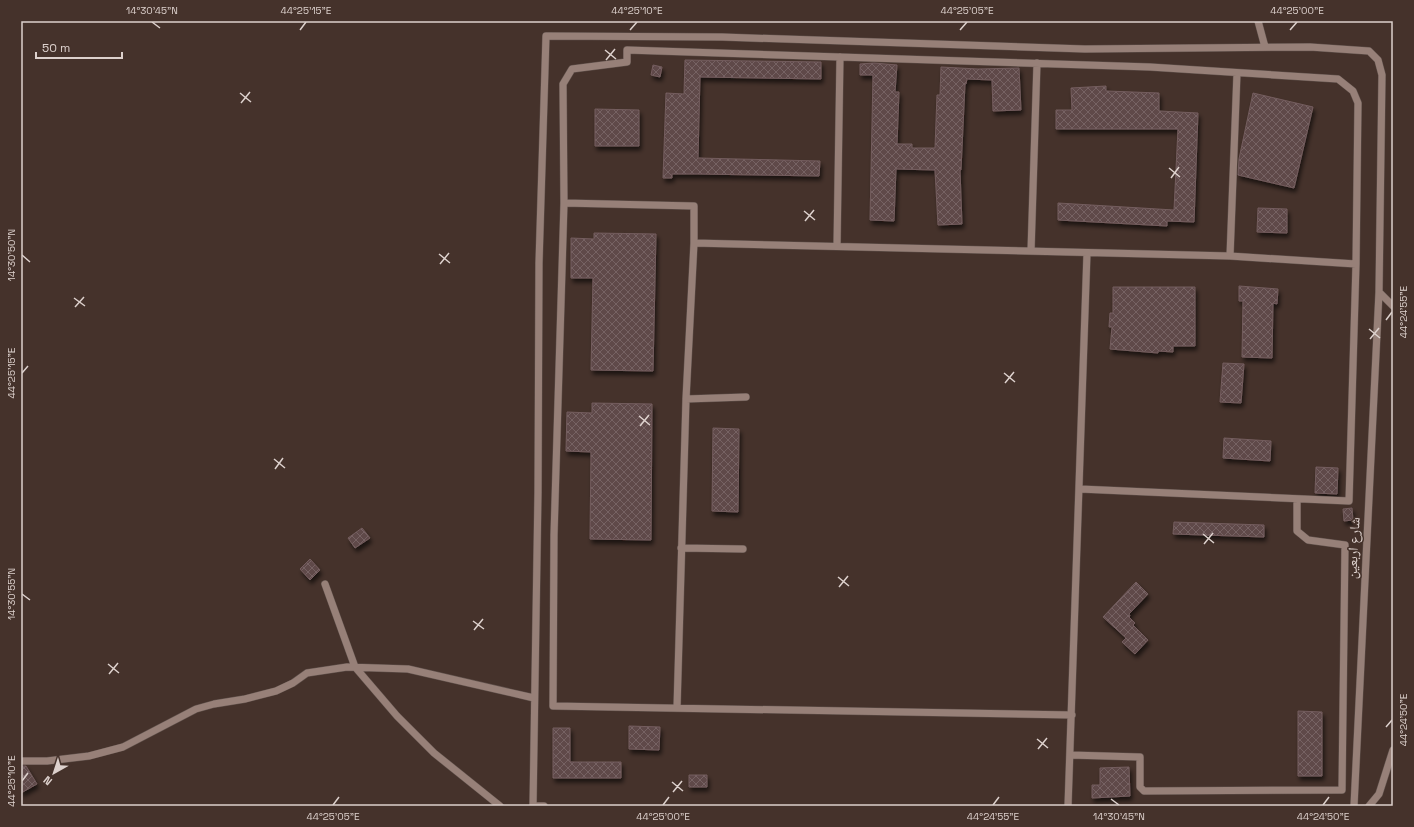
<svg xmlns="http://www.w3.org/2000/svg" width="1414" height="827" viewBox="0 0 1414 827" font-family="'Space Grotesk','Noto Naskh Arabic',sans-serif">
  <defs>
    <pattern id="building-cross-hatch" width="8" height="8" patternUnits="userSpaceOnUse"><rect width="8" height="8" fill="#5f494a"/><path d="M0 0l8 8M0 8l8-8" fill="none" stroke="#766263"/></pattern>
    <filter id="shadow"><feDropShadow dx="2" dy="4" stdDeviation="2" flood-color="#0009"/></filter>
  </defs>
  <rect width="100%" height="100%" fill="#45322b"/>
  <path fill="url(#building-cross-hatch)" stroke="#745d5e" filter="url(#shadow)" d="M 685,60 L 821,62 L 821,79 L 700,77 L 698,158 L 820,161 L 819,176 L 698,174 L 672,174 L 672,178 L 663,178 L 666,93 L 684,94 Z
    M 874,63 L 897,65 L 895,92 L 899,92 L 897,144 L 912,144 L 912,148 L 935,148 L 937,95 L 940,95 L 941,67 L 978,69 L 1019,68 L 1021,110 L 993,111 L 992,80 L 967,79 L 966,84 L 965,84 L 961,170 L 960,170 L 962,224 L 938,225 L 935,170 L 896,169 L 894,221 L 870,220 L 873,75 L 860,75 L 860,64 Z
    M 653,65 L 662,67 L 660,77 L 651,75 Z
    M 1106,86 L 1106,91 L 1159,93 L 1159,111 L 1198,113 L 1194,222 L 1167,221 L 1167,226 L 1058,220 L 1058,203 L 1174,210 L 1178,129 L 1056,129 L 1056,110 L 1072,110 L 1071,88 Z
    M 1253,93 L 1313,107 L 1294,188 L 1238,175 L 1239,159 Z
    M 595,109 L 639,110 L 639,146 L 595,146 Z
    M 1258,208 L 1287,209 L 1287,233 L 1257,232 Z
    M 594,233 L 656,234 L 653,371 L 591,370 L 593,278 L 571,278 L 571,238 L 594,239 Z
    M 1239,286 L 1278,289 L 1277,304 L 1273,303 L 1272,358 L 1242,357 L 1243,301 L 1239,301 Z
    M 1113,287 L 1195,287 L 1195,346 L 1173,346 L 1173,352 L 1158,351 L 1158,353 L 1110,349 L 1112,327 L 1109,327 L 1110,313 L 1113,313 Z
    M 1223,363 L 1244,364 L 1241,403 L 1220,402 Z
    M 592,403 L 652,404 L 651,540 L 590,539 L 591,452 L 566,451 L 567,412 L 592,413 Z
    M 713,428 L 739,429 L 738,512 L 712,511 Z
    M 1224,438 L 1271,441 L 1270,461 L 1223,458 Z
    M 1316,467 L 1338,468 L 1337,494 L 1315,493 Z
    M 1352,508 L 1353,520 L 1344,521 L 1343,509 Z
    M 1174,522 L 1264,525 L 1264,537 L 1173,534 Z
    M 362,528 L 370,538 L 355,548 L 348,538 Z
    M 310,559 L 320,570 L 310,580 L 300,569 Z
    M 1136,582 L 1148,594 L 1129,614 L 1130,616 L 1129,617 L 1135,623 L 1133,625 L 1148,640 L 1135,654 L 1122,642 L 1126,638 L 1103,617 Z
    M 1298,711 L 1322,712 L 1322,776 L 1298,776 Z
    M 629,726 L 660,727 L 659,750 L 629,749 Z
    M 553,728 L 570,728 L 570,762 L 621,762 L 621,778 L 553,778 Z
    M 21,766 L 26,766 L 37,784 L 21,793 Z
    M 1129,767 L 1130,796 L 1092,798 L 1092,785 L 1100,785 L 1100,768 Z
    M 689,775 L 707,775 L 707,787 L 689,787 Z"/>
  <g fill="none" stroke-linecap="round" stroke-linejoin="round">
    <defs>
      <path id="minor" d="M 1258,21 L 1265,47
        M 564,203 L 694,206 L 694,243 L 1230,256 L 1356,264
        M 837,246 L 840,57
        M 1031,251 L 1037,63
        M 1230,256 L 1237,73
        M 686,399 L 746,397
        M 681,548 L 743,549
        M 325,584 L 355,667 L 397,716 L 434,753 L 500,806
        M 677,708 L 686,399 L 694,243
        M 1072,715 L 553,706 L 554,535 L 564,203 L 563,84 L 572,69 L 627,62 L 627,50 L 1150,67 L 1338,79 L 1353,91 L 1358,103 L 1356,264 L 1349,501 L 1080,489
        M 1070,755 L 1140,757 L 1140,787 L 1144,791 L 1342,790 L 1345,545 L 1308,540 L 1297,531 L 1297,499
        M 21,761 L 47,761 L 89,756 L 123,747 L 196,709 L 214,704 L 245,699 L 276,691 L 293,683 L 307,673 L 347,667 L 408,669 L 534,698
        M 544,806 L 533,806 L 538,493 L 539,263 L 546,36 L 722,37 L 1085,49 L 1310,47 L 1369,51 L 1378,60 L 1382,75 L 1379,292 L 1393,306
        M 1068,806 L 1087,253
        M 1354,806 L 1379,292
        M 1369,806 L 1379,794 L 1393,750"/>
    </defs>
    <use href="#minor" stroke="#60514c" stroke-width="8"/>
    <use href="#minor" stroke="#978078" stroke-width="7"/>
  </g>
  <path fill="none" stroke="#ddd1cd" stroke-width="1.5" d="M 152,22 L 160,28M 300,30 L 306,22M 630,30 L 637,22M 960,30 L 967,22M 1290,30 L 1297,22M 605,50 L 616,59M 606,60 L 615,49M 240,93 L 251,102M 241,103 L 250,92M 1169,168 L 1180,177M 1171,178 L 1179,167M 804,211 L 815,220M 805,221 L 814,210M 439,254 L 450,263M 22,255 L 30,262M 440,264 L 449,253M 74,298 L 85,306M 75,307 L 84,297M 1386,320 L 1392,312M 1369,329 L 1380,338M 1370,339 L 1379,328M 22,373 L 28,366M 1004,373 L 1015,382M 1005,383 L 1014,372M 639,416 L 650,425M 640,426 L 649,415M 274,459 L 285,468M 275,469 L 283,458M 1203,534 L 1214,543M 1204,544 L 1213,533M 838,577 L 849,586M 839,587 L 848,576M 22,594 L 30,600M 473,621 L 484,629M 474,630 L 483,619M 108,664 L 119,673M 109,674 L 118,663M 1386,727 L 1392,720M 1037,739 L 1048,748M 1038,749 L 1047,738M 22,781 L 28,773M 672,782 L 683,791M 673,792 L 682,781M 1111,799 L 1119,805M 333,805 L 339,797M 663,805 L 669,797M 993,805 L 999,797M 1323,805 L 1329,797"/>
  <g text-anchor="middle" stroke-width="3" stroke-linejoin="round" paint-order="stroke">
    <g font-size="14" fill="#ddd1cd" stroke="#45322b">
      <text transform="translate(1353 548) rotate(-87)" y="5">شارع اربعين</text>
    </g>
  </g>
  <rect width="1414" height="827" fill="none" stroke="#45322b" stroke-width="44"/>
  <g transform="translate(54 773) rotate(219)" stroke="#45322b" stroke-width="3" paint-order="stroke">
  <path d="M0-3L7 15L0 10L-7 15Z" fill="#ddd1cd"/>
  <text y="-6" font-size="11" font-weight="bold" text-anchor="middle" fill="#ddd1cd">N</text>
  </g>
  <path d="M36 52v6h86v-6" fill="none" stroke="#ddd1cd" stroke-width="2"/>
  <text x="42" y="52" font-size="12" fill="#ddd1cd" stroke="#45322b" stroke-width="3" paint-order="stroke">50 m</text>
  <rect x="22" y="22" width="1370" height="783" fill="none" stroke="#ddd1cd" stroke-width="1.5"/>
  <g font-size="10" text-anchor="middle" fill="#ddd1cd">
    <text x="152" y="14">14°30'45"N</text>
    <text x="306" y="14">44°25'15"E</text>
    <text x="637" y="14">44°25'10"E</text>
    <text x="967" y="14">44°25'05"E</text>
    <text x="1297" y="14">44°25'00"E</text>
    <text transform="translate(11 255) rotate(-90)" y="4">14°30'50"N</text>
    <text transform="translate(1403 312) rotate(-90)" y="4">44°24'55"E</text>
    <text transform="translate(11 373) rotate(-90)" y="4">44°25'15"E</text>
    <text transform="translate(11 594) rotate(-90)" y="4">14°30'55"N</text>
    <text transform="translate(1403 720) rotate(-90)" y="4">44°24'50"E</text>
    <text transform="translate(11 781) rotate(-90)" y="4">44°25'10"E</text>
    <text x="333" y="820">44°25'05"E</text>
    <text x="663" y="820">44°25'00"E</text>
    <text x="993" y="820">44°24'55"E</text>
    <text x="1119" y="820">14°30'45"N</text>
    <text x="1323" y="820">44°24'50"E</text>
  </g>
</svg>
